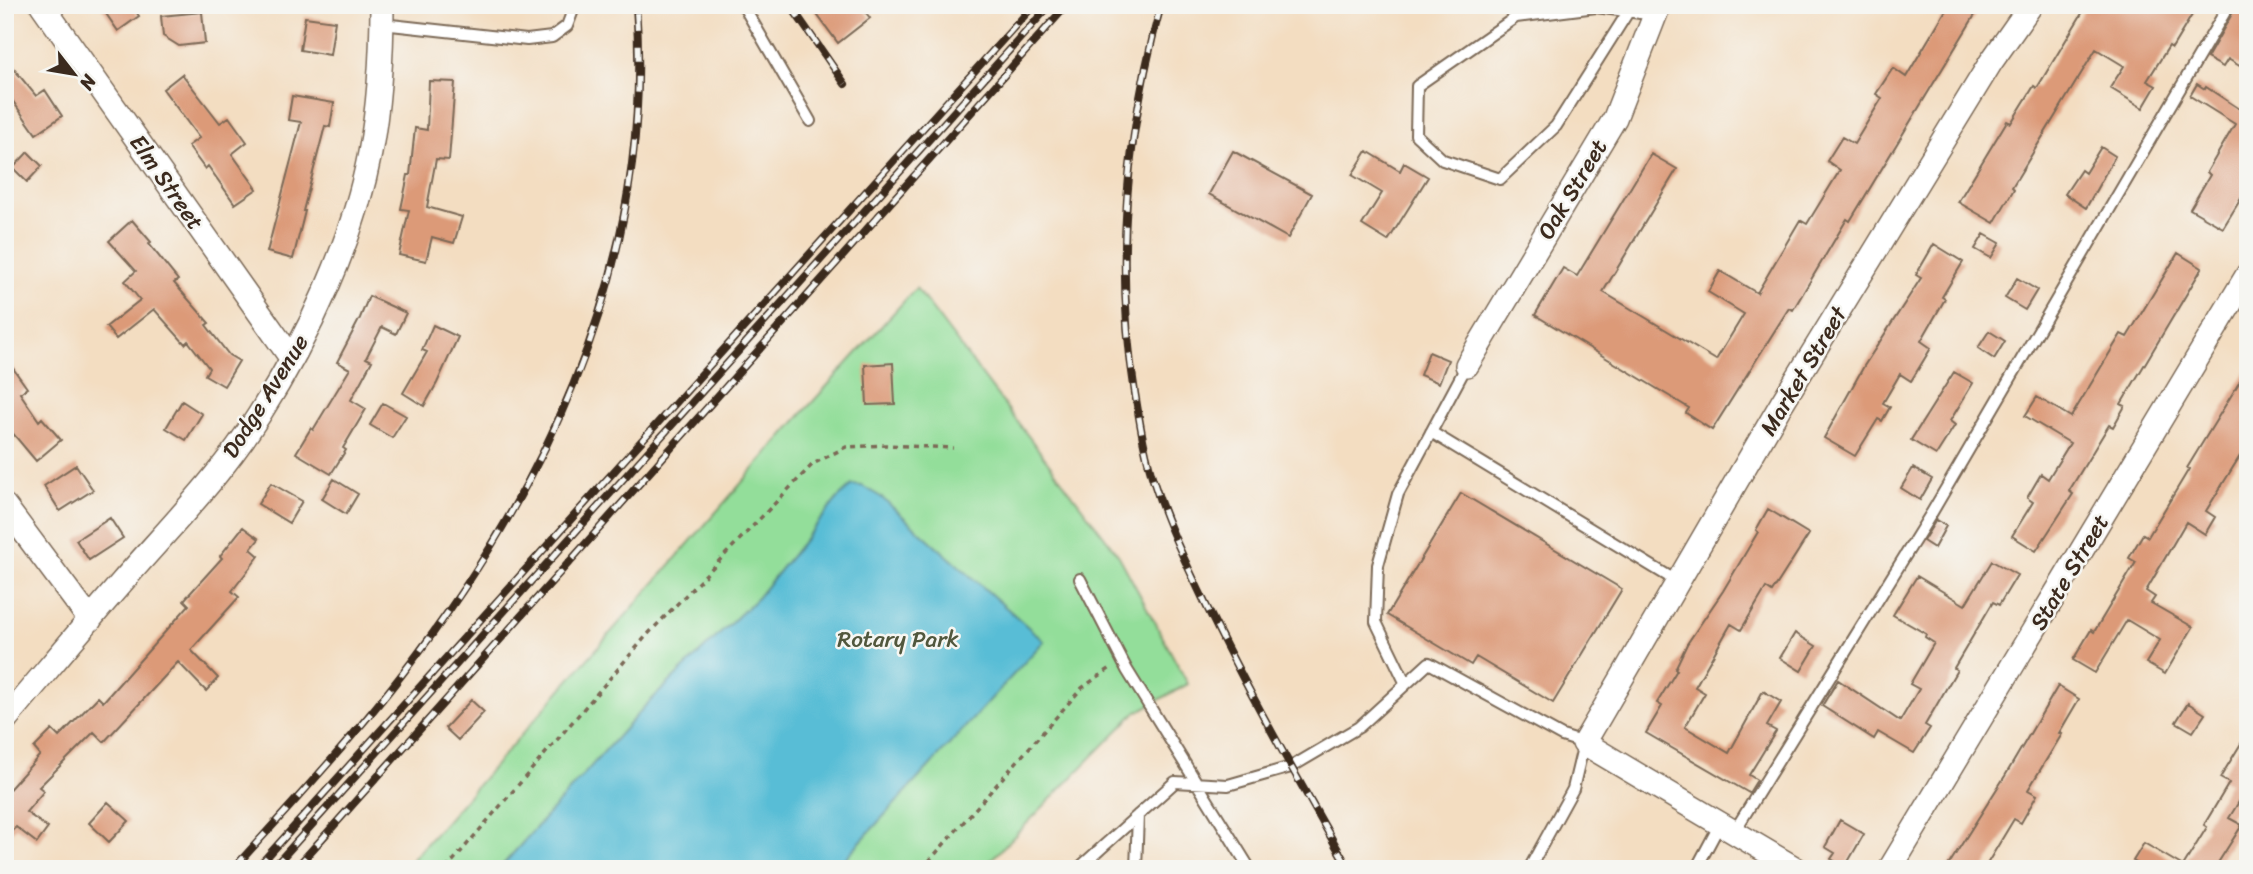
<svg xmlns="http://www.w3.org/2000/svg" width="2253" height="874" viewBox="0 0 2253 874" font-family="Sriracha,sans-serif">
  <rect width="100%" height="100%" fill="#f6f6f2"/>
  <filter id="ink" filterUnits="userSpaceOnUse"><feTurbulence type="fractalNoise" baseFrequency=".0143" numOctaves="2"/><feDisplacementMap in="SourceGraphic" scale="14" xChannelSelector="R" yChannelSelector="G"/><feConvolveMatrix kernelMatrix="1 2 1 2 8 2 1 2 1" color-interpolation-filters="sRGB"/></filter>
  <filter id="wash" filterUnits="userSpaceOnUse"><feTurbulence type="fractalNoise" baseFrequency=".00686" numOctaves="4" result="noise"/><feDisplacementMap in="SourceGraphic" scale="28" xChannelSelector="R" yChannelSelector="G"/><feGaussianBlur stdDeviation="1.57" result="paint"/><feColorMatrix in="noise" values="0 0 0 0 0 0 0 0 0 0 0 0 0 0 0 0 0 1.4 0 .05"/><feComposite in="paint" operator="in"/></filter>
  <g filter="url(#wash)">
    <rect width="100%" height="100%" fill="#f3ddc1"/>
    <path fill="#93de9a" stroke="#67845c" stroke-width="2" d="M 916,288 L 1119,556 L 1188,684 L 1135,713 L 982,869 L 404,869 L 808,407 Z"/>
    <path fill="#58bdd6" stroke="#4a747a" stroke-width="2" d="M 852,485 L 862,486 L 881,497 L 1044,641 L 850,853 L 836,869 L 499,869 L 645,706 L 758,597 L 838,498 Z"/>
    <g id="blocks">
      <path fill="#dc9a78" d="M 100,5 L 131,5 L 139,16 L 118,31 Z
        M 810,5 L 860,5 L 870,18 L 838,43 Z
        M 1949,5 L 1981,5 L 1850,221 L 1847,219 L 1793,310 L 1789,308 L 1712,430 L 1686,413 L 1689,408 L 1535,315 L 1563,268 L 1577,276 L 1651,154 L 1677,169 L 1603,292 L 1716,360 L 1744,314 L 1708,292 L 1720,271 L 1757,293 L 1800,220 L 1807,224 L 1840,170 L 1827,161 L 1842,137 L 1854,144 L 1882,98 L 1876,94 L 1893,68 L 1906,77 Z
        M 2087,5 L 2198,5 L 2172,48 L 2169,46 L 2147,81 L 2156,86 L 2143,108 L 2110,88 L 2124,66 L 2096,49 L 2012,187 L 2014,189 L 1994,223 L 1958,202 L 2007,121 L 2011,123 L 2034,86 L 2037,88 Z
        M 2237,5 L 2248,11 L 2248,71 L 2228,59 L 2223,67 L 2207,58 Z
        M 202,12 L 205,43 L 179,46 L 163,36 L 161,16 Z
        M 305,17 L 335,21 L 330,55 L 300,50 Z
        M 5,58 L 36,96 L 45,90 L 62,116 L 36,134 L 5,90 Z
        M 182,74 L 220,123 L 229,117 L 247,142 L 232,154 L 257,189 L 235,204 L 208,166 L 205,169 L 188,146 L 199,138 L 163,89 Z
        M 429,81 L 455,82 L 449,160 L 436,159 L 427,207 L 462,217 L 454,243 L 432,237 L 426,261 L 399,255 L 409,210 L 401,209 L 408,175 L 410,175 L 415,128 L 427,130 Z
        M 2197,84 L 2205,89 L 2206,87 L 2243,111 L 2248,103 L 2248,187 L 2223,228 L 2190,209 L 2210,175 L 2207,172 L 2235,124 L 2190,96 Z
        M 292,96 L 334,103 L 330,127 L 325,126 L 303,211 L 305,211 L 293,259 L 267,252 L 301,122 L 288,120 Z
        M 2101,147 L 2115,156 L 2086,208 L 2065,194 L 2081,170 L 2085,173 Z
        M 1233,151 L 1312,194 L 1288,238 L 1209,194 Z
        M 1367,151 L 1400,171 L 1404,163 L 1428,177 L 1388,241 L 1362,225 L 1382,193 L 1352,175 Z
        M 28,152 L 42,166 L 27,182 L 13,168 Z
        M 132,220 L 151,242 L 149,244 L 178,280 L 174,283 L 209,323 L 206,325 L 229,355 L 239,361 L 224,386 L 205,375 L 209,368 L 188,341 L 185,344 L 154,309 L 116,339 L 106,327 L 140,300 L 125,281 L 136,271 L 109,241 Z
        M 1984,234 L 2000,243 L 1991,258 L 1975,249 Z
        M 1934,244 L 1963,262 L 1942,297 L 1945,299 L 1921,341 L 1931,348 L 1911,381 L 1900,374 L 1883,403 L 1890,407 L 1882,421 L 1878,419 L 1855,456 L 1824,438 L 1864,366 L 1921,278 L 1916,275 Z
        M 2178,253 L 2202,268 L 2121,404 L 2125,406 L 2113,427 L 2109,425 L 2069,491 L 2073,494 L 2036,551 L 2012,536 L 2033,502 L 2027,498 L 2041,474 L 2048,479 L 2070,443 L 2025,416 L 2037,397 L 2071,417 L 2121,334 L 2127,337 Z
        M 2017,278 L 2037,290 L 2025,310 L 2005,298 Z
        M 369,296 L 406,313 L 396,334 L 382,327 L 366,358 L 372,361 L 351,400 L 366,409 L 343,448 L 346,450 L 331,474 L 296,453 L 311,428 L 313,430 L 350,369 L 337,362 L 360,318 Z
        M 433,325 L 458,337 L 437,383 L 424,406 L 403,393 L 427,352 L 422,350 Z
        M 1989,331 L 2005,341 L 1994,359 L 1978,348 Z
        M 1429,352 L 1448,360 L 1439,383 L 1420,375 Z
        M 5,357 L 27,388 L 20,393 L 39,421 L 42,418 L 61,440 L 36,461 L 5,424 Z
        M 893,363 L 895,404 L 867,405 L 865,365 Z
        M 2248,368 L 2248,443 L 2206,511 L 2215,517 L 2205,534 L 2186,522 L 2146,591 L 2155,597 L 2151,603 L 2193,627 L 2165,674 L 2146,663 L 2160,640 L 2127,620 L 2095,673 L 2073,660 L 2091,630 L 2094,632 L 2136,562 L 2129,558 L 2143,534 L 2148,537 L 2189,469 L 2187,468 Z
        M 1954,372 L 1973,383 L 1950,421 L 1955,425 L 1936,455 L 1911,440 Z
        M 182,401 L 202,414 L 186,440 L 166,428 Z
        M 383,403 L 406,416 L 392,438 L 370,425 Z
        M 76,465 L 93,490 L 60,511 L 44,486 Z
        M 1913,468 L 1932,479 L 1920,500 L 1901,488 Z
        M 334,479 L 358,494 L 346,514 L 322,499 Z
        M 271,483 L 302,501 L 289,523 L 258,504 Z
        M 1461,493 L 1622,589 L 1553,703 L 1476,657 L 1471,665 L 1387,615 Z
        M 1768,509 L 1809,534 L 1772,592 L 1766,588 L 1741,630 L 1731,624 L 1695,687 L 1705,693 L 1685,727 L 1729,753 L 1763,691 L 1781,702 L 1767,726 L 1776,731 L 1749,775 L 1757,780 L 1749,793 L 1646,733 L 1662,706 L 1657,703 L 1677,670 L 1675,669 L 1687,644 L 1723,591 L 1758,532 L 1756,530 Z
        M 110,518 L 123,538 L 89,560 L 76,540 Z
        M 1936,520 L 1946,526 L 1934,548 L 1923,541 Z
        M 243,527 L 259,539 L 251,549 L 259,556 L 232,591 L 239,597 L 191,650 L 218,678 L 206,691 L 178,662 L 104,742 L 94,732 L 39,787 L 44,791 L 26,812 L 48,828 L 37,843 L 16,827 L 5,837 L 5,794 L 40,755 L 34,748 L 52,730 L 59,737 L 98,697 L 103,702 L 189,605 L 184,600 L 222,558 L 220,556 Z
        M 1992,561 L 2017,575 L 1999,605 L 1993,602 L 1954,668 L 1957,670 L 1925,725 L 1930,728 L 1914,753 L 1878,732 L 1874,739 L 1822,706 L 1838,680 L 1900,721 L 1919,689 L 1910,684 L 1934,643 L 1925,637 L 1926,634 L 1893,615 L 1917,576 L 1965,605 Z
        M 1795,633 L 1816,646 L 1801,671 L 1780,658 Z
        M 2058,686 L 2079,699 L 2059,733 L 2062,734 L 2028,790 L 2037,795 L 2021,823 L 2014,819 L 1984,869 L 1946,869 L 2005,776 Z
        M 471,700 L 484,712 L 458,740 L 445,728 Z
        M 2188,703 L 2205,714 L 2193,732 L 2176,722 Z
        M 2248,732 L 2248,787 L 2229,818 L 2242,825 L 2214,869 L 2147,869 L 2133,861 L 2144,843 L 2183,866 L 2207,827 L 2204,825 L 2229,783 L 2220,778 Z
        M 108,802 L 129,821 L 109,842 L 89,823 Z
        M 1840,820 L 1864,834 L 1845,867 L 1831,859 L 1835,853 L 1825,847 Z"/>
    </g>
  </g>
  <g filter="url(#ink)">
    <use href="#blocks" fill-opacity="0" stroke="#7b6957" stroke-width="2"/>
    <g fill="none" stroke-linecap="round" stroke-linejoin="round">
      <defs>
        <path id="service" d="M 743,5 L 810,121
          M 1628,12 L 1556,126 L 1500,179 L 1443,160 L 1416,135 L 1417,86 L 1516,17 L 1596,7 L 1655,15
          M 382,24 L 527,40 L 552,37 L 567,26 L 575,5
          M 1431,432 L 1678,582
          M 1080,579 L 1127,670 L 1250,869
          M 1406,684 L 1376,622 L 1378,565 L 1398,494 L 1467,365
          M 1734,832 L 1931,514 L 2229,5
          M 1078,869 L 1175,782 L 1228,785 L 1291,767 L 1359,727 L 1429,663 L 1562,736 L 1584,743 L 1573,789 L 1529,869
          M 1136,869 L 1138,815
          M 1696,869 L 1720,824"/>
        <path id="minor" d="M 42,5 L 292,359
          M 1467,365 L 1615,118 L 1659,5
          M 5,506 L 90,620
          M 5,720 C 44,674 82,628 122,582 C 169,528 221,476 259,415 C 308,338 353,242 370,153 C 379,105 382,54 382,5
          M 1796,869 L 1584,743 L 1782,403 L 1991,62 L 2031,5
          M 1890,869 L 2248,274"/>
      </defs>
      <use href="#service" stroke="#7b6957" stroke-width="14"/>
      <use href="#minor" stroke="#7b6957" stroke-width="26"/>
      <path stroke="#7b6957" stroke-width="3.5" stroke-dasharray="5 5" stroke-linecap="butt" d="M 446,869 L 648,634 L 813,464 L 846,447 L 885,445 L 953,448
        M 922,869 L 1082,688 L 1112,667"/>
      <use href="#service" stroke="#fff" stroke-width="10"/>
      <use href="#minor" stroke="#fff" stroke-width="23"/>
      <defs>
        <path id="rail" d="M 790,5 L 845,84
          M 1161,5 C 1126,133 1114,262 1135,393 C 1140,424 1145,456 1155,486 C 1168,527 1187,565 1205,603 C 1249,694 1299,781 1349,869
          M 233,869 C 290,806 348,744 400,677 C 552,482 655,257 636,5
          M 256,869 L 1034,5
          M 272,869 L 1050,5
          M 295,869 L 1067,5"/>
      </defs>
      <use href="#rail" stroke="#3b2a1e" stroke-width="8"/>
      <use href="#rail" stroke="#f6f6f2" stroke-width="5" stroke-dasharray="16" stroke-linecap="butt"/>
    </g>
  </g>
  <g text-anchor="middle" stroke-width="5" stroke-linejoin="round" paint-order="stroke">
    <g font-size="23" fill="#3b2a1e" stroke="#f6f6f2">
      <text transform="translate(167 182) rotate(55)" y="8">Elm Street</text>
      <text transform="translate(1572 189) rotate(-59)" y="8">Oak Street</text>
      <text transform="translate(1803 371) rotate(-59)" y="8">Market Street</text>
      <text transform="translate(265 396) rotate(-58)" y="8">Dodge Avenue</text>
      <text transform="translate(2069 572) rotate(-59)" y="8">State Street</text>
    </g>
    <g font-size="23" fill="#51573d" stroke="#f6f6f2">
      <text x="898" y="647">Rotary Park</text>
    </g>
  </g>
  <rect width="2253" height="874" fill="none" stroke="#f6f6f2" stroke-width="28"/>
  <g transform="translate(74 74) rotate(121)" stroke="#f6f6f2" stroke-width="5" paint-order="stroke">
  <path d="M0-5L12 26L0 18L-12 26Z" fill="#3b2a1e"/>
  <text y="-10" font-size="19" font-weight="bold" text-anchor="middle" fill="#3b2a1e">N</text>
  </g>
</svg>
